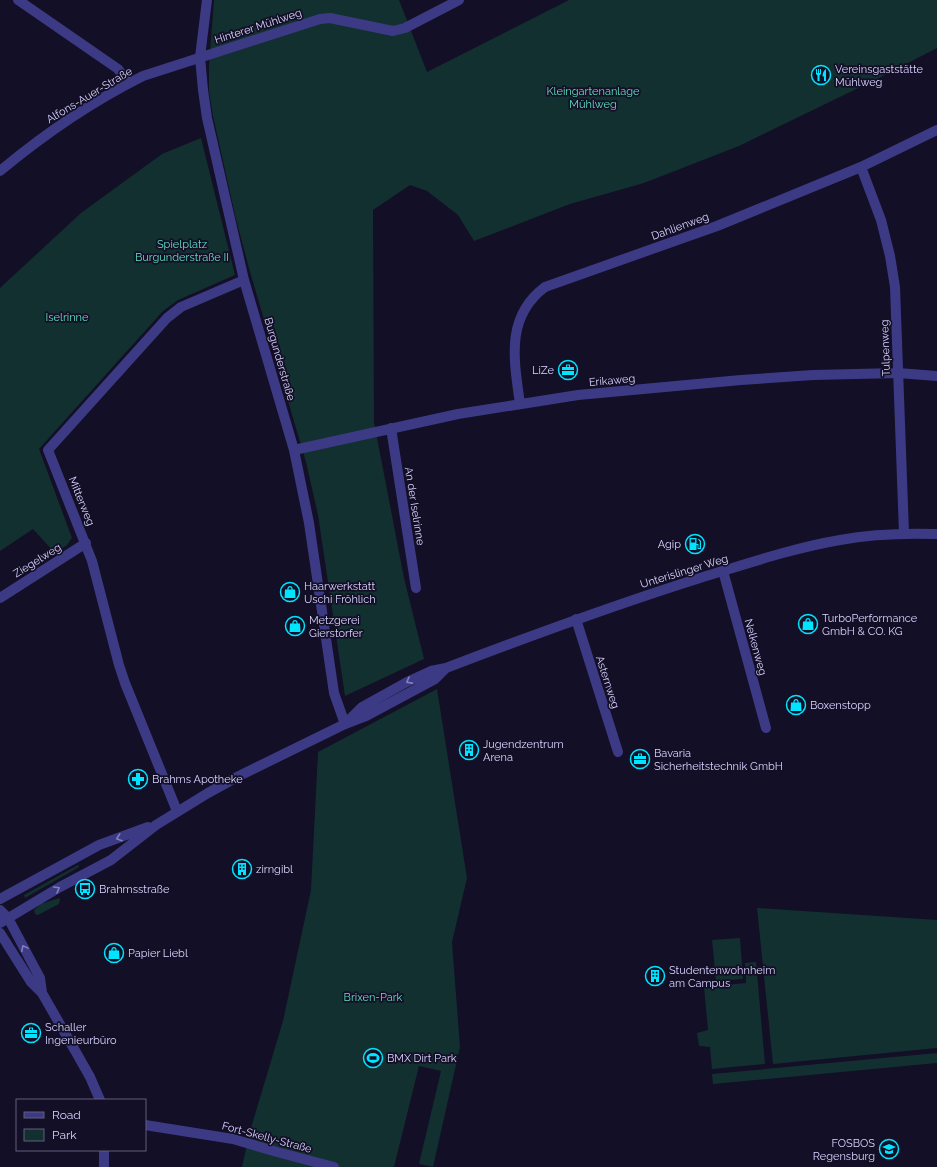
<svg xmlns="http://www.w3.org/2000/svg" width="937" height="1167" viewBox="0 0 937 1167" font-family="Raleway,sans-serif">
  <rect width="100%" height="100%" fill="#130f26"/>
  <path fill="#12302f" d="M 214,0 L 399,0 L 427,72 L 569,0 L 937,0 L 937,48 L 881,77 L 739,146 L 644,183 L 570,204 L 474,241 L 458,215 L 427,191 L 410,185 L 373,210 L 374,422 L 404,578 L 424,659 L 345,696 L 318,515 L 306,462 L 250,272 L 236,219 L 213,116 L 209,91 L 209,66 Z
    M 201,138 L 235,275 L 178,300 L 163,311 L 39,449 L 72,538 L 67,545 L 55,553 L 33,529 L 0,551 L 0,288 L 81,213 L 162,154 Z
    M 437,689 L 467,878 L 452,942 L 460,1047 L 433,1167 L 419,1164 L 441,1071 L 419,1066 L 394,1167 L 242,1167 L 250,1131 L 283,1021 L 311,890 L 318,752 Z
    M 78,865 L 79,867 L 25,898 L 24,895 Z
    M 59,898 L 60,899 L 59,904 L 38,915 L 35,914 L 34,910 L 41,904 Z
    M 757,908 L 937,920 L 937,1048 L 773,1064 Z
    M 740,938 L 743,979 L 716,981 L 712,940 Z
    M 756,962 L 765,1064 L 712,1069 L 710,1047 L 699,1046 L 697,1033 L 708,1030 L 704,987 L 746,983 L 745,963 Z
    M 937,1053 L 937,1063 L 713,1084 L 712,1074 Z"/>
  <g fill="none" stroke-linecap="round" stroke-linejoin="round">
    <path stroke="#3d3a85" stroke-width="10" d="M 18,0 L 118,69 L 128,83
      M 207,0 L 200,57 L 203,90 L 207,118 L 244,280 L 294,450 L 309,523 L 334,693 L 345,724
      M 861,167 L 881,220 L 890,256 L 895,287 L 904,533
      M 0,171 C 42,136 93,101 143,76 L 320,19 L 330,18 L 393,31 L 405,28 L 459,0
      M 520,404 C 514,360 505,317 545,287 L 717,226 L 861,167 L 937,130
      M 391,428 L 416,588
      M 294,450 L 458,414 L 578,395 L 741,380 L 813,375 L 898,373 L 937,376
      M 723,571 L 766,728
      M 0,598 L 86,543
      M 576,619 L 618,752
      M 177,811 L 125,683 L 119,665 L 92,561 L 48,450 L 167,318 L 181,307 L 244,280
      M 0,910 L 8,918 L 40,978 L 42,993
      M 0,933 L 31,982 L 42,993 L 77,1054 L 90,1077 L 100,1100
      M 145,1125 L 233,1139 L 277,1152 L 334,1167
      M 104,1167 L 104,1150"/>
    <path stroke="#3d3a85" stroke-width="10" d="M 345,724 L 362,707 L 407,682 L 431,671 L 446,668 C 530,636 614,605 700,578 C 746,564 793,548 840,540 C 872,534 905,533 937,534
      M 0,899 L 99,845 L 148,827
      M 0,923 L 60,887 L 111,860 L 156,825 L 208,793 L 237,777 L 345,724 L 366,716 L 435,679 L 446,668"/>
  </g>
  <defs><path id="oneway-chevron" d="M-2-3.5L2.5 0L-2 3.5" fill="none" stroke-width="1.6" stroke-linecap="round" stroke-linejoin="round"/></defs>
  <g stroke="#837fbc">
    <use href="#oneway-chevron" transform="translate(409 681) rotate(152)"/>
    <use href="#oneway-chevron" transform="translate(119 838) rotate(161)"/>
    <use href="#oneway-chevron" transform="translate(57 889) rotate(-30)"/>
    <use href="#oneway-chevron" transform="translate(24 948) rotate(-118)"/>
  </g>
  <defs>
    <symbol id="restaurant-ring" viewBox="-11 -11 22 22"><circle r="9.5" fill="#130f26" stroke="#00e5ff" stroke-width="1.5"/><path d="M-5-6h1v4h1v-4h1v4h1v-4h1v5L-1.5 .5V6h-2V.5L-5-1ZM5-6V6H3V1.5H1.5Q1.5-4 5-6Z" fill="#00e5ff"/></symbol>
    <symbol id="office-ring" viewBox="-11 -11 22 22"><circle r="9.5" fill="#130f26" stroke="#00e5ff" stroke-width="1.5"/><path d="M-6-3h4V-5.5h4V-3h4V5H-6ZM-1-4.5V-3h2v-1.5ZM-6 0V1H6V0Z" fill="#00e5ff"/></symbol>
    <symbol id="fuel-ring" viewBox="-11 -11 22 22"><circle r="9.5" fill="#130f26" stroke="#00e5ff" stroke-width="1.5"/><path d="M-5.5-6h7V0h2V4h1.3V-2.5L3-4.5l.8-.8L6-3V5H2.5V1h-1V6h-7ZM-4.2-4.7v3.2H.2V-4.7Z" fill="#00e5ff"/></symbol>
    <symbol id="shop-ring" viewBox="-11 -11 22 22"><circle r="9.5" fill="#130f26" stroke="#00e5ff" stroke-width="1.5"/><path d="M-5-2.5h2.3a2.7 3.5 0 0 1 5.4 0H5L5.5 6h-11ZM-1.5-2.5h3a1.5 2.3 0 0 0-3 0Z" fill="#00e5ff"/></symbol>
    <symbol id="building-ring" viewBox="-11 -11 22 22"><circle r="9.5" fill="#130f26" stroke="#00e5ff" stroke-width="1.5"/><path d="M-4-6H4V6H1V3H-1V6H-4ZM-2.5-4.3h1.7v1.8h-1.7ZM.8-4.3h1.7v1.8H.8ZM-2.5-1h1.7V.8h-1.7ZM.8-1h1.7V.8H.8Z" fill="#00e5ff"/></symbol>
    <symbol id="pharmacy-ring" viewBox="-11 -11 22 22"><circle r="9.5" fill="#130f26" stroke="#00e5ff" stroke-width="1.5"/><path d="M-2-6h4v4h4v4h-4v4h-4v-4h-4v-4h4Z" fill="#00e5ff"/></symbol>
    <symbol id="bus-ring" viewBox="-11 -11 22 22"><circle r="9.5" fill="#130f26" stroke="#00e5ff" stroke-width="1.5"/><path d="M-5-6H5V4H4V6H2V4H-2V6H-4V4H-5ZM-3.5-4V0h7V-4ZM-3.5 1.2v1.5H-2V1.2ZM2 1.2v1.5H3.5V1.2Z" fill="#00e5ff"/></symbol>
    <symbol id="stadium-ring" viewBox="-11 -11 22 22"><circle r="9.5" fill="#130f26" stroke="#00e5ff" stroke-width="1.5"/><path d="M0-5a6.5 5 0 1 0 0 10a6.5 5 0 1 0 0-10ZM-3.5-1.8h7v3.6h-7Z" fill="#00e5ff"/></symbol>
    <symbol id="university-ring" viewBox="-11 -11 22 22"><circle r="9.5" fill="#130f26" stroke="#00e5ff" stroke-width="1.5"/><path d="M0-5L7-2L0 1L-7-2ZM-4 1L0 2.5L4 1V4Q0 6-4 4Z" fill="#00e5ff"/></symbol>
  </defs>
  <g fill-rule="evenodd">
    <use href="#restaurant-ring" x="810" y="64" width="22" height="22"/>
    <use href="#office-ring" x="557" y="359" width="22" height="22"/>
    <use href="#fuel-ring" x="684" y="533" width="22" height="22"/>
    <use href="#shop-ring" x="279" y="581" width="22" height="22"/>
    <use href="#shop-ring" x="797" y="613" width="22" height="22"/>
    <use href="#shop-ring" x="284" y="615" width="22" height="22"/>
    <use href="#shop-ring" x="785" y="694" width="22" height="22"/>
    <use href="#building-ring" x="458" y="739" width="22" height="22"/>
    <use href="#office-ring" x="629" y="748" width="22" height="22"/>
    <use href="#pharmacy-ring" x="127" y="768" width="22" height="22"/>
    <use href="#building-ring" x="231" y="858" width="22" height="22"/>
    <use href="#bus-ring" x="74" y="878" width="22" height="22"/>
    <use href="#shop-ring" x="103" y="942" width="22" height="22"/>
    <use href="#building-ring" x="644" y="965" width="22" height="22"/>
    <use href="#office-ring" x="20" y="1022" width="22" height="22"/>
    <use href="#stadium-ring" x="362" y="1047" width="22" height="22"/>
    <use href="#university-ring" x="878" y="1138" width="22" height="22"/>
  </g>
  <g text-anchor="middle" stroke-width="3.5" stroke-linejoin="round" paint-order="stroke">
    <g font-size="11" fill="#d9d4ff" stroke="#130f26">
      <text transform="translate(258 26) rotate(-18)" y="4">Hinterer Mühlweg</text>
      <text transform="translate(89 95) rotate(-31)" y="4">Alfons-Auer-Straße</text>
      <text transform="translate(680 226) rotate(-20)" y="4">Dahlienweg</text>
      <text transform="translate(885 348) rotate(-92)" y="4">Tulpenweg</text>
      <text transform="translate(280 359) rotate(74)" y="4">Burgunderstraße</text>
      <text transform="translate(612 380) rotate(-5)" y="4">Erikaweg</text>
      <text transform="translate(82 501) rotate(68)" y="4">Mitterweg</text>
      <text transform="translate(415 506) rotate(81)" y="4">An der Iselrinne</text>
      <text transform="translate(37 560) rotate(-32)" y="4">Ziegelweg</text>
      <text transform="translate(684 571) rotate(-17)" y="4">Unterislinger Weg</text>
      <text transform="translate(756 647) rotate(75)" y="4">Nelkenweg</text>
      <text transform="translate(608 682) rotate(72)" y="4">Asternweg</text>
      <text transform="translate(267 1137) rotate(15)" y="4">Fort-Skelly-Straße</text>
    </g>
    <g font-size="11" fill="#d9d4ff" stroke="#130f26" text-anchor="start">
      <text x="835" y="73">Vereinsgaststätte<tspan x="835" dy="13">Mühlweg</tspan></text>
      <text x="554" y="374" text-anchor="end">LiZe</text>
      <text x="681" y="548" text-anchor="end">Agip</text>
      <text x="304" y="590">Haarwerkstatt<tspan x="304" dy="13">Uschi Fröhlich</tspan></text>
      <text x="822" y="622">TurboPerformance<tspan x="822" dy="13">GmbH &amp; CO. KG</tspan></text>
      <text x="309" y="624">Metzgerei<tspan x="309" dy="13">Gierstorfer</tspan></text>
      <text x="810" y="709">Boxenstopp</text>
      <text x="483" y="748">Jugendzentrum<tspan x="483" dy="13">Arena</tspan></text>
      <text x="654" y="757">Bavaria<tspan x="654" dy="13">Sicherheitstechnik GmbH</tspan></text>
      <text x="152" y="783">Brahms Apotheke</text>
      <text x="256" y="873">zirngibl</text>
      <text x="99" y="893">Brahmsstraße</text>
      <text x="128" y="957">Papier Liebl</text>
      <text x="669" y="974">Studentenwohnheim<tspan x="669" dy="13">am Campus</tspan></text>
      <text x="45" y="1031">Schaller<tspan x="45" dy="13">Ingenieurbüro</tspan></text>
      <text x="387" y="1062">BMX Dirt Park</text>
      <text x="875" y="1147" text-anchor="end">FOSBOS<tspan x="875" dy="13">Regensburg</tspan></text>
    </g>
    <g font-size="11" fill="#5fe0c0" stroke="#130f26">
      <text x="593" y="95">Kleingartenanlage<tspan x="593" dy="13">Mühlweg</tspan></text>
      <text x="182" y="248">Spielplatz<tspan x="182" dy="13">Burgunderstraße II</tspan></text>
      <text x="67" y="321">Iselrinne</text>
      <text x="373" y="1001">Brixen-Park</text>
    </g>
  </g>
  <rect x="16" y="1099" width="130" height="52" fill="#130f26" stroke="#625e7d"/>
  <rect x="24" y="1112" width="20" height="6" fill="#3d3a85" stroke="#625e7d"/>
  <text x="52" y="1119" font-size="12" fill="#d9d4ff">Road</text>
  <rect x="24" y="1129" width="20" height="12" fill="#12302f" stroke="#625e7d"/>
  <text x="52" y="1139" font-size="12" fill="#d9d4ff">Park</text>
</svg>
